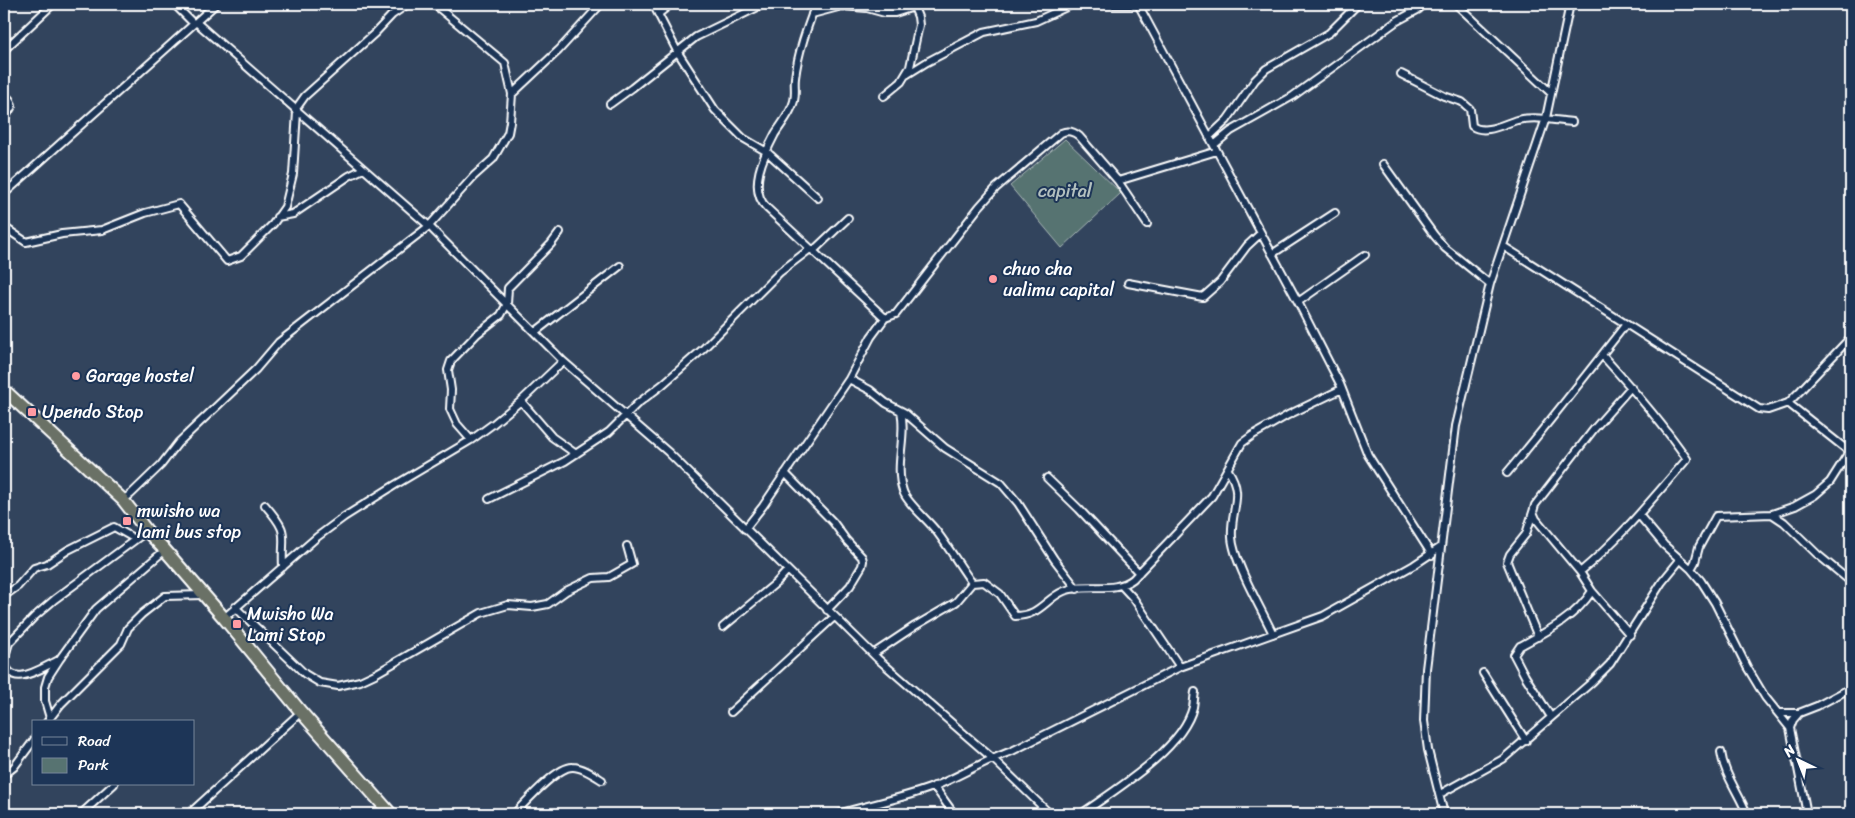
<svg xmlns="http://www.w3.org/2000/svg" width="1855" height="818" viewBox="0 0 1855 818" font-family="Sriracha,sans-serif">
  <rect width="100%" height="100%" fill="#32445d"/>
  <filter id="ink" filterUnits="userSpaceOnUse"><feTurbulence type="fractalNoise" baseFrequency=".02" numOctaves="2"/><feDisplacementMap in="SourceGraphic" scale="10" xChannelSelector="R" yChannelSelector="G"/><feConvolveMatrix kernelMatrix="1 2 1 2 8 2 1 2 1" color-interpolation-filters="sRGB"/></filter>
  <g filter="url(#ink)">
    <path fill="#577371" stroke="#abb9b8" d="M 1065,139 L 1121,193 L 1062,248 L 1010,186 Z"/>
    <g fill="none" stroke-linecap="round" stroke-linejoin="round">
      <defs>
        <path id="street" d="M 174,4 L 194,24
          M 653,4 L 677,51 L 715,110 L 743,138 L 767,152 L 818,198
          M 816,4 C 807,28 798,52 795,78 C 794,85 796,93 794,101 C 791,113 782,123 775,134 C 764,155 747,189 767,208 L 885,318
          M 1092,4 L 1141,4
          M 1138,4 L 1298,302 L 1340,384 L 1368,455 L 1432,555
          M 1456,4 L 1551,93
          M 658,14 L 671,4
          M 812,14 L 842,6 L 867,8 L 885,13 L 895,13 L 923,4
          M 196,22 L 429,226 L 563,361 L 668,452 L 878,659 L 992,758 L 1050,814
          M 4,50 L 53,4
          M 1401,74 L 1444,96 L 1462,102 L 1470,109 L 1472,126 C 1485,135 1503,124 1517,120 C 1535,116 1554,120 1572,122
          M 906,75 L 927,62 L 984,32 L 1036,21 L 1073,4
          M 4,94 L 10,100 L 12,106 L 4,120
          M 512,94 L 559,50 L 601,4
          M 884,96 L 901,82 L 910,67 L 919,25 L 918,17 L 914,7
          M 610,104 L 632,88 L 696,37 L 764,4
          M 295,110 L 305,96 L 375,33 L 392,15 L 408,4
          M 1209,137 L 1227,120 L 1255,80 L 1266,69 L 1329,33 L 1358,4
          M 1214,145 L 1231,131 L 1293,96 L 1397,21 L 1419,9 L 1424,4
          M 1383,164 L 1434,235 L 1445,248 L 1490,284
          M 1118,181 L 1217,151
          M 4,194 L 216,4
          M 277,217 L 293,214 L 349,176 L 363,169
          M 4,227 L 26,242 L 62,234 L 102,230 L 145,213 L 179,204 L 227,261 L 241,256 L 273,224 L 285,207 L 293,174 L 297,112
          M 1503,246 L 1626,324 C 1587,374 1548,424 1507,473
          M 813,251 L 848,218
          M 1272,254 L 1335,213
          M 1128,283 L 1203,297 L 1220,282 L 1247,246 L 1261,233
          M 1298,302 L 1365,255
          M 1626,324 L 1759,409 L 1768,410 L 1788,403 L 1801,390 L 1851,337
          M 535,332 L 620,266
          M 849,379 L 870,390 L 886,403 L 905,413 L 945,448 L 1001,483 L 1018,503 L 1054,559 L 1077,589
          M 521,401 L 552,437 L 576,454
          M 1788,403 L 1851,453
          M 471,440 L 457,424 L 450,409 L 451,390 L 448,370 L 451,361 L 477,334 L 501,315 L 507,304 L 508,288 L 551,244 L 560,232
          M 1228,470 C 1245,495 1230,510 1232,537 C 1233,561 1262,610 1273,634
          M 785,473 L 833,522 L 846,540 L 862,557 L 863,561 L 862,566 L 850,586 L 827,610
          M 1047,478 L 1079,509 L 1139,573
          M 489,499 L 565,461 L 609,432 L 637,404 L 662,385 L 703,349 L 780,272 L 810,249
          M 123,500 L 131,494 L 161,465 L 178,443 L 256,369 L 279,342 L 429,226 L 474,176 L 493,159 L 508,133 L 510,122 L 512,94 L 505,63 L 434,4
          M 265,505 C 291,535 281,532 283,567
          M 1533,512 L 1526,534 L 1510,554 L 1507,562 L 1538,637
          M 1772,514 L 1784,522 L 1817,554 L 1851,582
          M 1639,515 L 1664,545 L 1691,569 L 1701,581 L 1715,603 L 1747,667 L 1765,697 L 1790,728
          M 745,529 L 763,506 L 834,401 L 849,379 L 871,337 L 885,318 L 896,314 L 979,207 L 996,188 L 1061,133 C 1068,130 1073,131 1079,136 L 1118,181 L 1147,224
          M 1691,569 L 1695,562 L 1699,547 L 1716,516 L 1772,514 L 1795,506 L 1815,495 L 1830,482 L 1849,452
          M 1580,572 C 1620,539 1653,498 1687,459 C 1662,422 1632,388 1602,355
          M 972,583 L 984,582 L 1000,594 L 1015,616 C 1040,616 1045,599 1064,591 C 1085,582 1114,594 1133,579 L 1212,496 L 1242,443 L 1253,435 L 1288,415 L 1342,389
          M 1122,586 L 1134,599 L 1180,667
          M 4,596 L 18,586 L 34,568 L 47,564 L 68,550 L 114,527 L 135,539
          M 235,607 L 305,674 L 320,683 L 338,686 L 360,681 L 375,674 L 481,613 L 508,605 L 532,607 L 548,604 L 566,591 L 593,578 L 609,577 L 632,564 L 627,546
          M 224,618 L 317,537 L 344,517 L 395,485 L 471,440 L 493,424 L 521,401 L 563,361
          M 723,627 L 776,583 L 787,571
          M 1630,635 L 1592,591 L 1580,572 L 1536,519 L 1533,512 L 1535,505 L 1594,429 L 1631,387
          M 873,654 L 915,626 L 956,602 L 972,583 C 960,566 949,548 937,532 C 929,521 906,502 903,491 C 894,465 907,438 901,411
          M 4,659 L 9,643 L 34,617 L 55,599 L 147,531
          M 4,660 C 10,691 41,668 59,660
          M 1483,673 L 1526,741
          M 731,712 L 834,617
          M 1778,713 L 1799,713
          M 1551,717 L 1525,676 L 1514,655 L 1520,646 C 1546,632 1576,617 1592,591
          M 50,718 L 45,701 L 45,687 L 48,677 L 59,660 L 96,609 L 165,550
          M 47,722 L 61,704 L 121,644 L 128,628 L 142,614 L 165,596 L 203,595
          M 1721,752 C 1724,775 1739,793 1747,814
          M 4,775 L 14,767 L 34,740
          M 934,786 L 954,814
          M 1440,794 L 1503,759 L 1592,682 L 1610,664 L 1662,582 L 1680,560
          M 81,814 L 114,784
          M 189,814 L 301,712
          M 514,814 C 525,803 557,766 573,767 C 582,767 594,775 602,780
          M 838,814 C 871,804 906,798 938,785 C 963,774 986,760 1012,751 L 1180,667 L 1323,616 L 1414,565 L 1441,547
          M 1081,814 C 1115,790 1183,749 1193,707 C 1194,702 1194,697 1195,692
          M 1444,814 L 1428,750 L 1424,721 L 1426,669 L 1456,426 L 1490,284 L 1546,118 L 1570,4
          M 1807,814 L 1790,728 L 1793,720 L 1799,713 L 1817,706 L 1851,688"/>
        <path id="highway" d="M 4,390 L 123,500 L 147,531 L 165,550 L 224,618 L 301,712 L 391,814"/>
      </defs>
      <use href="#street" stroke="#fff" stroke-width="10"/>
      <use href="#highway" stroke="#fff" stroke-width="15"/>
      <use href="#street" stroke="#1d3557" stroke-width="6"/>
      <use href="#highway" stroke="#6a7166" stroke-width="11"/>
    </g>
  </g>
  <g fill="#ff9aa2" stroke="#1d3557" stroke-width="2">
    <circle cx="993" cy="279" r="5"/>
    <circle cx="76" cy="376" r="5"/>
    <rect x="27" y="407" width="10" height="10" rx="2.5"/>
    <rect x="122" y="516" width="10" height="10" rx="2.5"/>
    <rect x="232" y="619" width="10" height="10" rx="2.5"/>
  </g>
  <g text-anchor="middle" stroke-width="4" stroke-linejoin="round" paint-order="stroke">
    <g font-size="18" fill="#b3c0bf" stroke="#1d3557">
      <text x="1065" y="197">capital</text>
    </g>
    <g font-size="18" fill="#fff" stroke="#1d3557" text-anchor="start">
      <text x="1003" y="275">chuo cha<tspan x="1003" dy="21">ualimu capital</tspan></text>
      <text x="86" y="382">Garage hostel</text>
      <text x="42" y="418">Upendo Stop</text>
      <text x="137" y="517">mwisho wa<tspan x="137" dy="21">lami bus stop</tspan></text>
      <text x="247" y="620">Mwisho Wa<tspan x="247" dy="21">Lami Stop</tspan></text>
    </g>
  </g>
  <rect width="1855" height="818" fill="none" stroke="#1d3557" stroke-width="20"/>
  <rect x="10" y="10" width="1835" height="798" fill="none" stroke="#fff" stroke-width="2" filter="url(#ink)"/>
  <rect x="32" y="720" width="162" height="65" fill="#1d3557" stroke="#77869a"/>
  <rect x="42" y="737" width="25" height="8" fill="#1d3557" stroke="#77869a"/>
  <text x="78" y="746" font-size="15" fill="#ffffff">Road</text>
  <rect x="42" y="758" width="25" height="15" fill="#577371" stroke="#77869a"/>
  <text x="78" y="770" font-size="15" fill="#ffffff">Park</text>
  <g transform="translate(1798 760) rotate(317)" stroke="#1d3557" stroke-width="4" paint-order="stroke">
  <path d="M0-4L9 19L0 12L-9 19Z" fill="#ffffff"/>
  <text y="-8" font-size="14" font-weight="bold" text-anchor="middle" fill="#ffffff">N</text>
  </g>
</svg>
